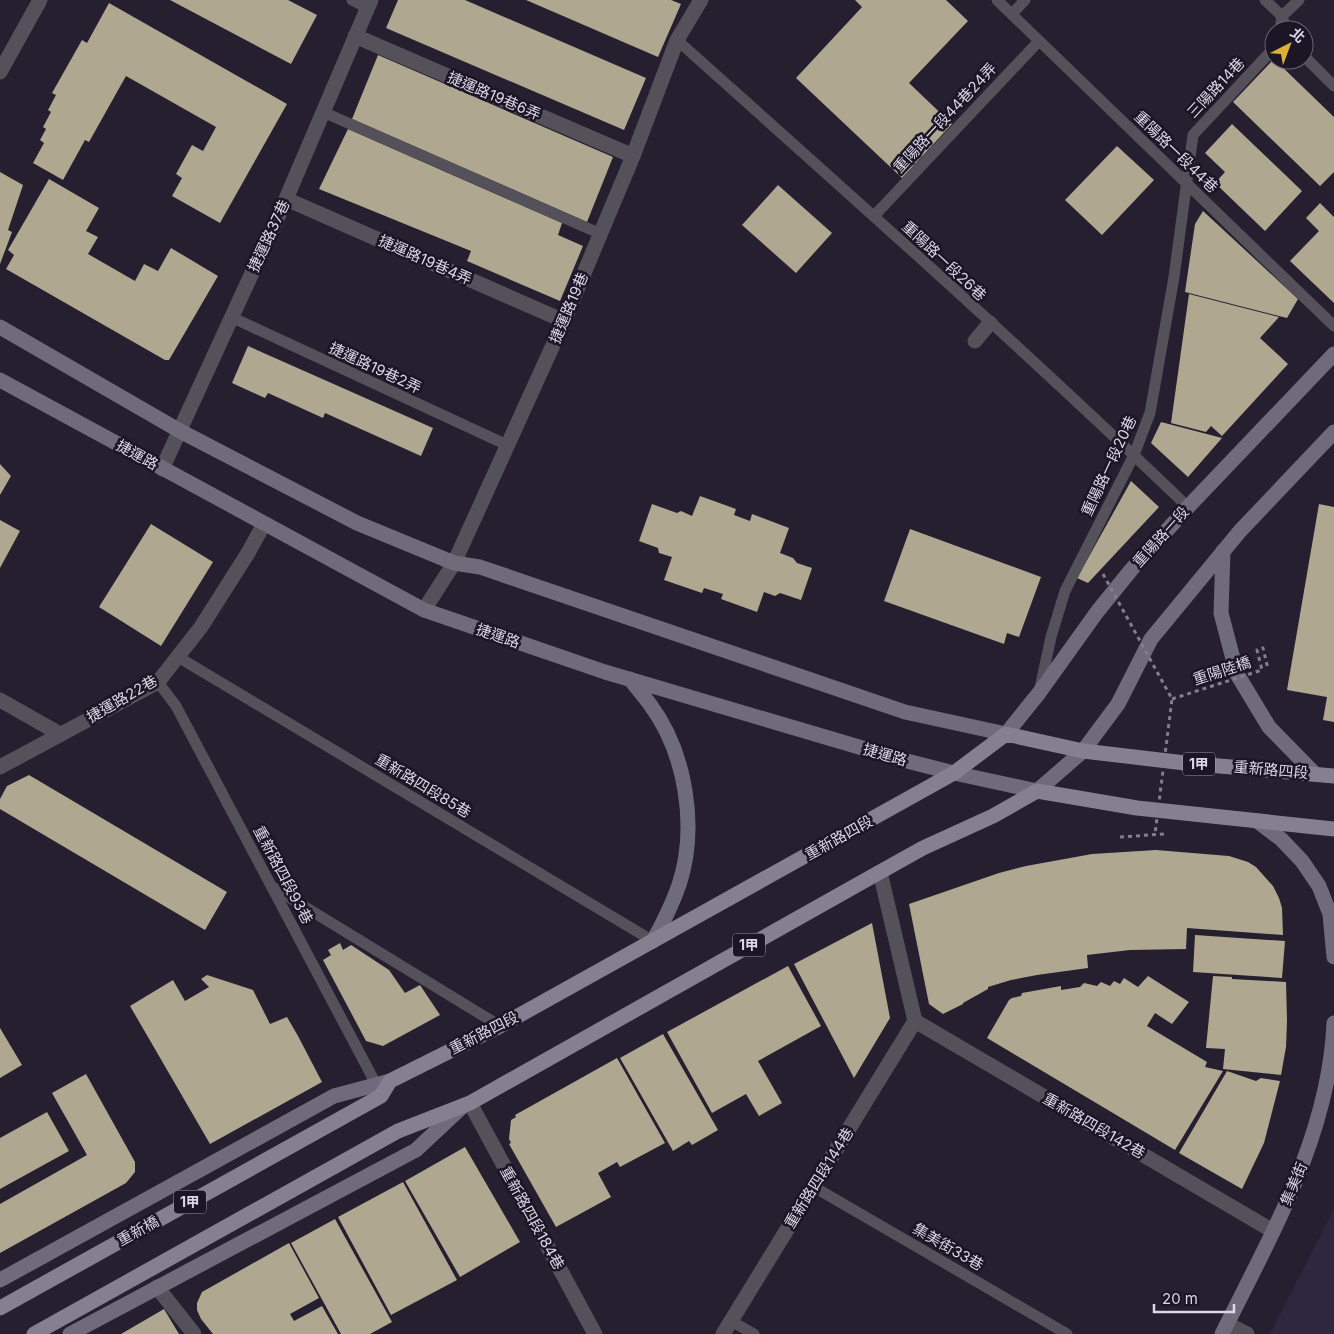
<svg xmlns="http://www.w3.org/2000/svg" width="1334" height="1334" viewBox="0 0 1334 1334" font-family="Inter,'Noto Sans TC',sans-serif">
  <rect width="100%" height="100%" fill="#251f30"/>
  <path fill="#2f273f" d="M 1334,1209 L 1334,1334 L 1270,1334 Z"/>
  <path fill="#b0a790" d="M 170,0 L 288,0 L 317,15 L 291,64 Z
    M 398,0 L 465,0 L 646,78 L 624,130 L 386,28 Z
    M 526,0 L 671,0 L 681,4 L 658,57 Z
    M 855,0 L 946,0 L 968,21 L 909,83 L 952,124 L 902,178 L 796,78 L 862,7 Z
    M 109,3 L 287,104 L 220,223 L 172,196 L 182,178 L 176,174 L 192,145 L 203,151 L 216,127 L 126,76 L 89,142 L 85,140 L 63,180 L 33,163 L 44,143 L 40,140 L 46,129 L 43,127 L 51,112 L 48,110 L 56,95 L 52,93 L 82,40 L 87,43 Z
    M 378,55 L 613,157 L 587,222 L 352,119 Z
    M 1273,60 L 1275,60 L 1334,117 L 1334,172 L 1320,186 L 1233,102 Z
    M 1232,124 L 1302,191 L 1265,231 L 1215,183 L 1225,172 L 1205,153 Z
    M 348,129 L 562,223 L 558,235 L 583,246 L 560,301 L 467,261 L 471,251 L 319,189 Z
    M 1117,146 L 1154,180 L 1102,235 L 1065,200 Z
    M 0,172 L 23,185 L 8,230 L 12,232 L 0,264 Z
    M 49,179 L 99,208 L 86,231 L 98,237 L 88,254 L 135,281 L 144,264 L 158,271 L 171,248 L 218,276 L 169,360 L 165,360 L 6,269 L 14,255 L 8,250 Z
    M 778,185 L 832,233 L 796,273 L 742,225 Z
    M 1320,203 L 1334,217 L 1334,303 L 1290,261 L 1319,231 L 1306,218 Z
    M 1203,211 L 1298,299 L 1287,318 L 1185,292 L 1195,224 Z
    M 1189,294 L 1279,317 L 1260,338 L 1288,364 L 1222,436 L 1211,426 L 1206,432 L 1171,423 Z
    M 248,346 L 433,428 L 421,456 L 325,413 L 323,418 L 268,393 L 265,398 L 232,383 Z
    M 1161,422 L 1222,438 L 1188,477 L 1151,443 Z
    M 0,464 L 11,476 L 0,495 Z
    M 1131,481 L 1159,507 L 1088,583 L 1077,578 Z
    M 700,496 L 736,509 L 734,515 L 750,521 L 752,514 L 789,528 L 780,553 L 793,558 L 797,563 L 812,568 L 801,600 L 780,593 L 775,596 L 764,592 L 757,612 L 721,599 L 723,594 L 704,588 L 702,593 L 664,580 L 672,557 L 659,553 L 658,548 L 639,541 L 652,504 L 677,513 L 681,511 L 692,516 Z
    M 1319,504 L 1334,507 L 1334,722 L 1323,720 L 1327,697 L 1287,690 Z
    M 0,520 L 20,531 L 0,568 Z
    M 151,524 L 213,562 L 161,646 L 99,607 Z
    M 910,529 L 1041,577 L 1019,637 L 1007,633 L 1004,644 L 884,601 Z
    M 29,775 L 227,892 L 205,930 L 0,809 L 0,799 L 7,786 Z
    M 1156,850 L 1229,856 L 1248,862 L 1256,867 L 1273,886 L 1279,898 L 1282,908 L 1283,935 L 1187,928 L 1186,949 L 1130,950 L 1087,955 L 1088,968 L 1037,975 L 1011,980 L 988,987 L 988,989 L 963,1003 L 963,1004 L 943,1014 L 929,1004 L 909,904 L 999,873 L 1026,866 L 1092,854 Z
    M 872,923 L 890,1018 L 854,1078 L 794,964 Z
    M 1195,935 L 1285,941 L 1282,978 L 1193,972 Z
    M 340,943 L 343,950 L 351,945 L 389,970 L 405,993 L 420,985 L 440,1015 L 383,1046 L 366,1041 L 323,960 L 331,955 L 328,950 Z
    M 788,966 L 821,1026 L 758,1061 L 782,1103 L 759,1116 L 746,1094 L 712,1113 L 667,1032 Z
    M 207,975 L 253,990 L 270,1024 L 287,1017 L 298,1036 L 322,1082 L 210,1144 L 130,1006 L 173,980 L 185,1001 L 209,987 L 201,979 Z
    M 1148,976 L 1189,1002 L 1172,1024 L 1155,1013 L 1147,1026 L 1207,1062 L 1205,1067 L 1223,1071 L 1175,1150 L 987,1038 L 1009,1000 L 1012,998 L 1021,996 L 1022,993 L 1061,986 L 1061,990 L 1080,987 L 1084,983 L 1097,986 L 1101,982 L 1110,986 L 1114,981 L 1120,984 L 1124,978 L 1138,987 Z
    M 1213,976 L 1232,977 L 1232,979 L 1286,982 L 1287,1021 L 1286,1047 L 1281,1075 L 1223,1069 L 1225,1049 L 1206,1048 Z
    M 0,1028 L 22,1065 L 0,1078 Z
    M 663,1034 L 718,1130 L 692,1145 L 689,1141 L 673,1151 L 620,1058 Z
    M 617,1058 L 665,1143 L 620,1167 L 617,1162 L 598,1173 L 611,1197 L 556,1227 L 509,1144 L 511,1143 L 509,1139 L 511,1120 L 516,1117 L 515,1115 Z
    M 1227,1071 L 1256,1081 L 1261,1078 L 1280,1081 L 1264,1143 L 1242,1189 L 1179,1153 Z
    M 86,1074 L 135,1162 L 135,1172 L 126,1183 L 0,1253 L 0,1204 L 87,1155 L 52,1093 Z
    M 47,1112 L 69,1151 L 0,1189 L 0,1138 Z
    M 465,1147 L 520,1242 L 460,1277 L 405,1181 Z
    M 403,1182 L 457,1280 L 391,1315 L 338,1217 Z
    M 335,1219 L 392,1322 L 370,1334 L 341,1334 L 291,1243 Z
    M 289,1243 L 319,1298 L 290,1314 L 294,1321 L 322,1306 L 338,1334 L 213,1334 L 201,1319 L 197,1310 L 197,1303 L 202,1292 Z
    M 164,1309 L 179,1334 L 121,1334 Z"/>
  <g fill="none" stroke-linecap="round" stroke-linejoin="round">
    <path stroke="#837e8d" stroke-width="3" stroke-dasharray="4 4" stroke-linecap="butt" d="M 1120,837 L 1164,834"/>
    <path stroke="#54515a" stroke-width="11" d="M 352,0 L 368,8
      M 997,0 L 1334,326
      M 1265,0 L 1282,16 L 1286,30
      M 1012,14 L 1025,0
      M 1281,23 L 1282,16 L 1299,0
      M 677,40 C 849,194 1022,347 1188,507
      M 1304,56 L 1334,86
      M 323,112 L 601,234
      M 874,216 L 1039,41
      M 231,317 L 507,445
      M 178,657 L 653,941
      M 158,682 L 176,706 L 376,1084
      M 1040,688 L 1051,637 L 1065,591 L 1134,455 L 1150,413 L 1174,277 L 1193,135 L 1274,48
      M 274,888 L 500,1026
      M 814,1187 L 1067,1334
      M 731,1321 L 754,1334"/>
    <path stroke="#54515a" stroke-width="15" d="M 355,36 L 633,156
      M 0,72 L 40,0
      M 286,199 L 564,321
      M 975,341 L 990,323
      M 162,469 L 286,199 L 371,0
      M 424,610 L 454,563 L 564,321 L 633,156 L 677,40 L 701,0
      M 0,700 L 60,734
      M 0,767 L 158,682 L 201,627 L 248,553 L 264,524
      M 880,872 L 915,1021
      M 915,1021 L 1273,1231
      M 470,1103 L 595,1334
      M 157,1287 L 194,1334
      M 1227,1324 L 1247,1334
      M 723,1334 L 915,1021"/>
    <path stroke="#6f6b7a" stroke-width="15" d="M 0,327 L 180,431 L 357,523 L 454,563 L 480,567 L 905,712 L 1006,734 L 1039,693 L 1097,612 L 1131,570 L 1188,507 L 1334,354
      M 0,380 L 424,610 L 605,672 L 903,760 L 954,773 L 1037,791 L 1083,751 L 1118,704 L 1151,639 L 1240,531 L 1334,432
      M 1223,551 L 1221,613 L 1237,674 L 1269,727 L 1315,774
      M 630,679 C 636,687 643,695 649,703 C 686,752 698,827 679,885 C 672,905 663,923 653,941
      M 1257,821 L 1281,839 L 1302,861 L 1319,886 L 1330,914 L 1334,957
      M 0,1280 L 334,1096 L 390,1081
      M 70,1334 L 416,1150 L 463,1106
      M 1222,1334 C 1271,1235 1329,1136 1334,1023"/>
    <path stroke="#857f92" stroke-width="15" d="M 0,1308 L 381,1096 L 390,1081 L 500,1026 L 954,773 L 1006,734 L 1083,751 L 1185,763 L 1334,776
      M 34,1334 L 398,1131 L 470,1103 L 880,872 L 923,848 L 993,816 L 1037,791 L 1137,808 L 1334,829"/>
    <path stroke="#837e8d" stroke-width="3" stroke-dasharray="4 4" stroke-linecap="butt" d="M 1103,574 L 1172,699 L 1155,834
      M 1172,699 L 1262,670 L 1257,650 L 1263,648 L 1268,669"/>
  </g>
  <g text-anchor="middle" stroke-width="5" stroke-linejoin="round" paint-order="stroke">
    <g fill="#1b1526" stroke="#a19dab" stroke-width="1">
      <rect x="1183" y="752.5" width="32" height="23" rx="4"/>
      <rect x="733" y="933.5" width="32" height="23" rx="4"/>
      <rect x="174" y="1190.5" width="32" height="23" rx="4"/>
    </g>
    <g font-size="14" font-weight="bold" fill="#dbd7e4">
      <text x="1199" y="769">1甲</text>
      <text x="749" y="950">1甲</text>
      <text x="190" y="1207">1甲</text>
    </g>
    <g font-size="15" fill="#dbd7e4" stroke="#1b1526">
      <text transform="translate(1216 88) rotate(-47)" y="5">三陽路14巷</text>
      <text transform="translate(494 96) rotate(23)" y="5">捷運路19巷6弄</text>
      <text transform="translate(945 118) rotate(-47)" y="5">重陽路一段44巷24弄</text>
      <text transform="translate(1176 152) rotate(44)" y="5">重陽路一段44巷</text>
      <text transform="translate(269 236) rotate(-65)" y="5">捷運路37巷</text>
      <text transform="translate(425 260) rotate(24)" y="5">捷運路19巷4弄</text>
      <text transform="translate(944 261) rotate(43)" y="5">重陽路一段26巷</text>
      <text transform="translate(569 308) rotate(-67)" y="5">捷運路19巷</text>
      <text transform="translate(375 368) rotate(25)" y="5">捷運路19巷2弄</text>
      <text transform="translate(137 455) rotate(29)" y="5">捷運路</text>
      <text transform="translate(1109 466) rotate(-65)" y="5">重陽路一段20巷</text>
      <text transform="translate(1161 537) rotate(-48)" y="5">重陽路一段</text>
      <text transform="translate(498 636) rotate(19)" y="5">捷運路</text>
      <text transform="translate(1222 671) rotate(-18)" y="5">重陽陸橋</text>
      <text transform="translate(122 699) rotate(-30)" y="5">捷運路22巷</text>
      <text transform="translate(885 755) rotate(16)" y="5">捷運路</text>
      <text transform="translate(1271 770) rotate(5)" y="5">重新路四段</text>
      <text transform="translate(423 786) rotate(31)" y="5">重新路四段85巷</text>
      <text transform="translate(839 838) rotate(-29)" y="5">重新路四段</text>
      <text transform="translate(283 875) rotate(62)" y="5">重新路四段93巷</text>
      <text transform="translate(484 1033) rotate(-27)" y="5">重新路四段</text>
      <text transform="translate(1094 1126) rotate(30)" y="5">重新路四段142巷</text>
      <text transform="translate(819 1178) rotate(-58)" y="5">重新路四段144巷</text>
      <text transform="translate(1294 1184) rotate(-67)" y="5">集美街</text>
      <text transform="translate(532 1218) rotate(61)" y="5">重新路四段184巷</text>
      <text transform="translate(138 1231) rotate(-29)" y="5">重新橋</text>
      <text transform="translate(948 1247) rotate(30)" y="5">集美街33巷</text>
    </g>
  </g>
  <g transform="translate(1289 45) rotate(42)"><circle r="24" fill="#1b1526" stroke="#686372"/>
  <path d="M0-4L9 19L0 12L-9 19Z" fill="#ddb133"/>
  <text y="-8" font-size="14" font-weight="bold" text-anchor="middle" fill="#dbd7e4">北</text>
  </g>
  <path d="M1154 1304v8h80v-8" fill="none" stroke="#dbd7e4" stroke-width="2.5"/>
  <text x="1162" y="1304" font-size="15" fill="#dbd7e4" stroke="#1b1526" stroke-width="4" paint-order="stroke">20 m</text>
</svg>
